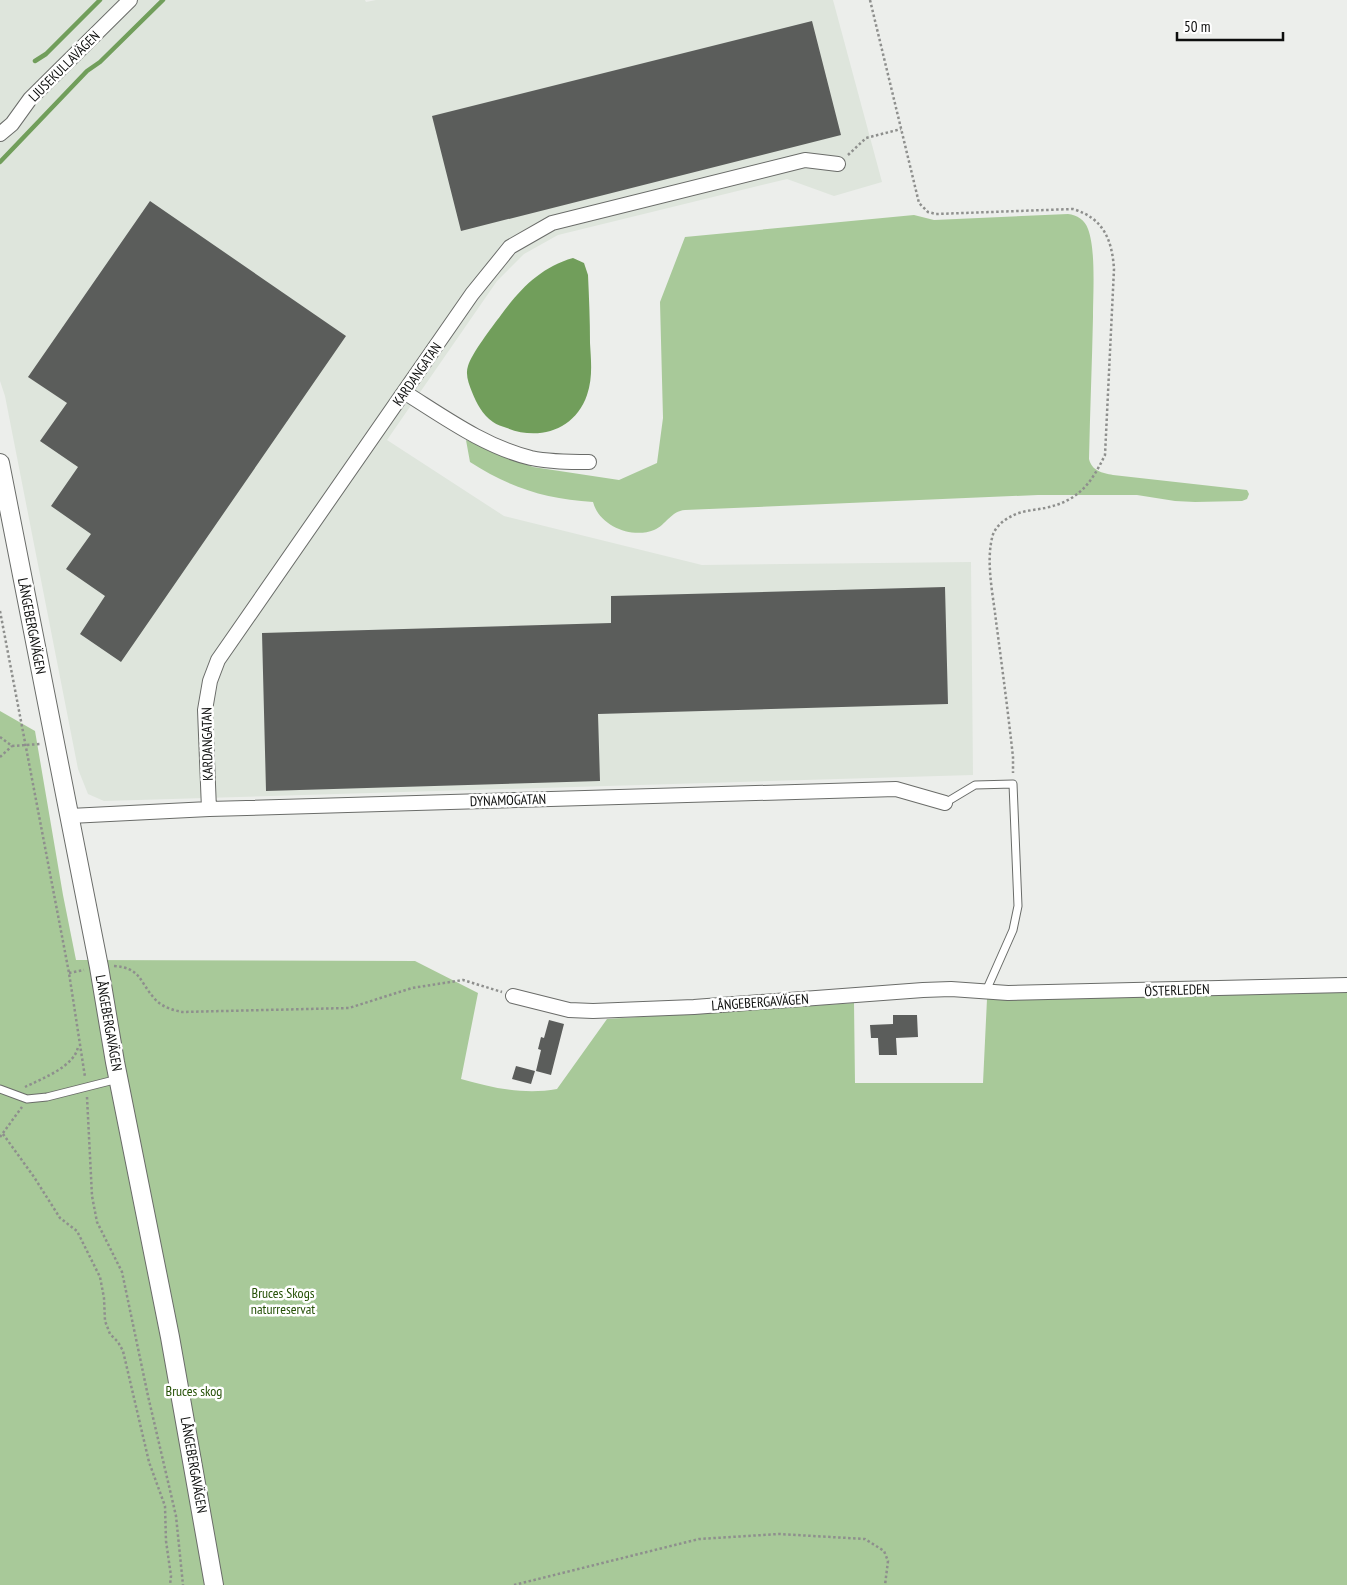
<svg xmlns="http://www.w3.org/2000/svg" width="1347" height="1585" viewBox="0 0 1347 1585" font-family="'PT Sans Narrow',sans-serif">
  <rect width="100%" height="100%" fill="#eceeeb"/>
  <path fill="#dee5dc" d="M 0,0 L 365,0 L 366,2 L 376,0 L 833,0 L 882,182 L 834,196 L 787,179 L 558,235 L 524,254 L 497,281 L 387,440 L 504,516 L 702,565 L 971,562 L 973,775 L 104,801 L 88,794 L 78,769 L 5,396 L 0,381 Z"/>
  <path fill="#a8c999" d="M 1068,214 C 1077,215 1085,220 1088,229 C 1096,250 1093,293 1093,317 C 1092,364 1090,411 1089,459 C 1092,471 1102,473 1113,475 L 1247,490 L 1249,494 L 1247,499 L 1242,501 L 1195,502 L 1175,501 L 1137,495 L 1038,495 L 685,510 C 671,511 666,525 654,530 C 632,539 599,526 593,502 C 546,499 510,488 470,462 L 466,440 L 533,467 L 619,480 L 657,463 L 663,418 L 660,302 L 685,237 L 914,215 L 934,220 Z
    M 0,711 L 35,731 L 63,895 L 76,960 L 415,961 L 478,993 L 461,1079 C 492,1088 525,1095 557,1089 L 607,1019 L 854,1003 L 855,1083 L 983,1083 L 987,999 L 1347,988 L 1347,1585 L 0,1585 Z"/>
  <path fill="#719e5b" d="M 573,258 L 584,263 L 588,275 C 589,297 590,320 590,343 C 591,360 593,378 587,395 C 575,430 539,441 507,428 C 502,426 497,425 493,422 C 482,414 477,404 472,392 C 469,384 465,375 468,366 C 472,353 492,327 501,315 C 520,289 541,267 573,258 Z"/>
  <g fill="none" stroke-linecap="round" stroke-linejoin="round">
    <path stroke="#719e5b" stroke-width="4.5" d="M 35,61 L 46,54 L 100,0
      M 0,162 L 87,71 L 100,62 L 163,0"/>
  </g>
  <path fill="#5b5d5b" d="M 812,21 L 841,135 L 461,231 L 432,116 Z
    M 150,201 L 346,336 L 121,662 L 80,634 L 105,596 L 66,569 L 91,534 L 51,506 L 78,467 L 40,441 L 67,403 L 28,377 Z
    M 945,587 L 948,704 L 598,714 L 600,781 L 266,791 L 262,633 L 611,623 L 611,596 Z
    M 893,1015 L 917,1015 L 918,1037 L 896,1038 L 897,1055 L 879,1055 L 878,1038 L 871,1038 L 870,1025 L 893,1024 Z
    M 549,1020 L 564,1024 L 551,1075 L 536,1071 L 541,1050 L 538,1049 L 541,1037 L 544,1038 Z
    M 516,1066 L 535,1071 L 531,1084 L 512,1079 Z"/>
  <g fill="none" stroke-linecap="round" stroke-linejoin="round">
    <defs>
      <path id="service" d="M 945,803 L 975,785 L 1013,784 L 1018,906 L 1013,930 L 986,991
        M 0,1089 L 27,1099 L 47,1097 L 118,1079"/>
      <path id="minor" d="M 0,134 L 12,124 L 30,99 L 130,0
        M 404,392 C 444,417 485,447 531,458 C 550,462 569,462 589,462
        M 209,809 L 205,710 L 210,681 L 218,660 L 472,294 L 510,247 L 552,223 L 805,160 L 838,164
        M 70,816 L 209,809 L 896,789 L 945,803
        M 513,996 L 569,1010 L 593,1011 L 694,1007 L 923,990 L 951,989 L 1008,993 L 1347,985"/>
      <path id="tertiary" d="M 0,463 L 99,967 L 115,1062 L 170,1337 L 214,1585"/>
    </defs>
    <use href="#service" stroke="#6a6c69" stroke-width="9"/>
    <use href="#minor" stroke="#6a6c69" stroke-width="16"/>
    <use href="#tertiary" stroke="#6a6c69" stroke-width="20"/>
    <path stroke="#8e8f8d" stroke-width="2.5" stroke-dasharray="2.5 2.5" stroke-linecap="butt" d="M 870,0 L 919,203 L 928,212 L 936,214 L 1073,209 C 1103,218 1112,239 1114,269 L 1105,455 C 1091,484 1078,501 1045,508 C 1034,510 1021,511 1012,516 C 1003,520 994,528 992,538 C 986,564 993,594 996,621 C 1002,666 1008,712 1013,757 L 1013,773
      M 848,155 L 866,138 L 901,129
      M 0,611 L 69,973 L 85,1077
      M 0,737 L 12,746 L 40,744
      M 0,757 L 12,746
      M 114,966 C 141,968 139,981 154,998 C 161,1007 173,1010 182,1012 L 349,1008 L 412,988 L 463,980 L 502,992
      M 69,973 L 84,970
      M 25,1087 C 41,1079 76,1066 78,1046
      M 87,1097 L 92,1196 L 97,1222 L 122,1272 L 148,1396 L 176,1516 L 183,1585
      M 3,1134 L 34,1177 L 60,1218 L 77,1231 L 100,1277 L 104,1298 L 105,1321 L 110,1334 L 118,1342 L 123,1351 L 149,1462 L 165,1506 L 166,1541 L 171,1576 L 170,1585
      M 0,1137 L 22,1107
      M 514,1585 L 699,1539 L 779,1534 L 865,1539 L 884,1551 L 888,1561 L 885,1585"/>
    <use href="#service" stroke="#fff" stroke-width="7"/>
    <use href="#minor" stroke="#fff" stroke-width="14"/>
    <use href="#tertiary" stroke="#fff" stroke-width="18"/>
  </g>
  <g text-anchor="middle" stroke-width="5" stroke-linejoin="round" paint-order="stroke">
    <g font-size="14" fill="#0d0e0d" stroke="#fff">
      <text transform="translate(64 66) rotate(-45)" y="5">LJUSEKULLAVÄGEN</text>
      <text transform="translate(417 374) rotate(-55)" y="5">KARDANGATAN</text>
      <text transform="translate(32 626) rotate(79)" y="5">LÅNGEBERGAVÄGEN</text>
      <text transform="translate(207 744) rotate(-91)" y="5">KARDANGATAN</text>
      <text transform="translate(508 800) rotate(-2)" y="5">DYNAMOGATAN</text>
      <text transform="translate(1177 990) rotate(-2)" y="5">ÖSTERLEDEN</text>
      <text transform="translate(760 1002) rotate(-4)" y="5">LÅNGEBERGAVÄGEN</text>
      <text transform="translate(109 1023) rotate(80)" y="5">LÅNGEBERGAVÄGEN</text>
      <text transform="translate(194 1465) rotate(80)" y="5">LÅNGEBERGAVÄGEN</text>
    </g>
    <g font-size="14" fill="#255006" stroke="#fff">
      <text x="283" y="1298">Bruces Skogs<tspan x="283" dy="16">naturreservat</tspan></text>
      <text x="194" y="1396">Bruces skog</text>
    </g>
  </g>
  <path d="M1177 32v8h106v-8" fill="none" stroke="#0d0e0d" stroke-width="2.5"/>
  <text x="1184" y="32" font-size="15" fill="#0d0e0d" stroke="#ffffff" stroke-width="4" paint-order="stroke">50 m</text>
</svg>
